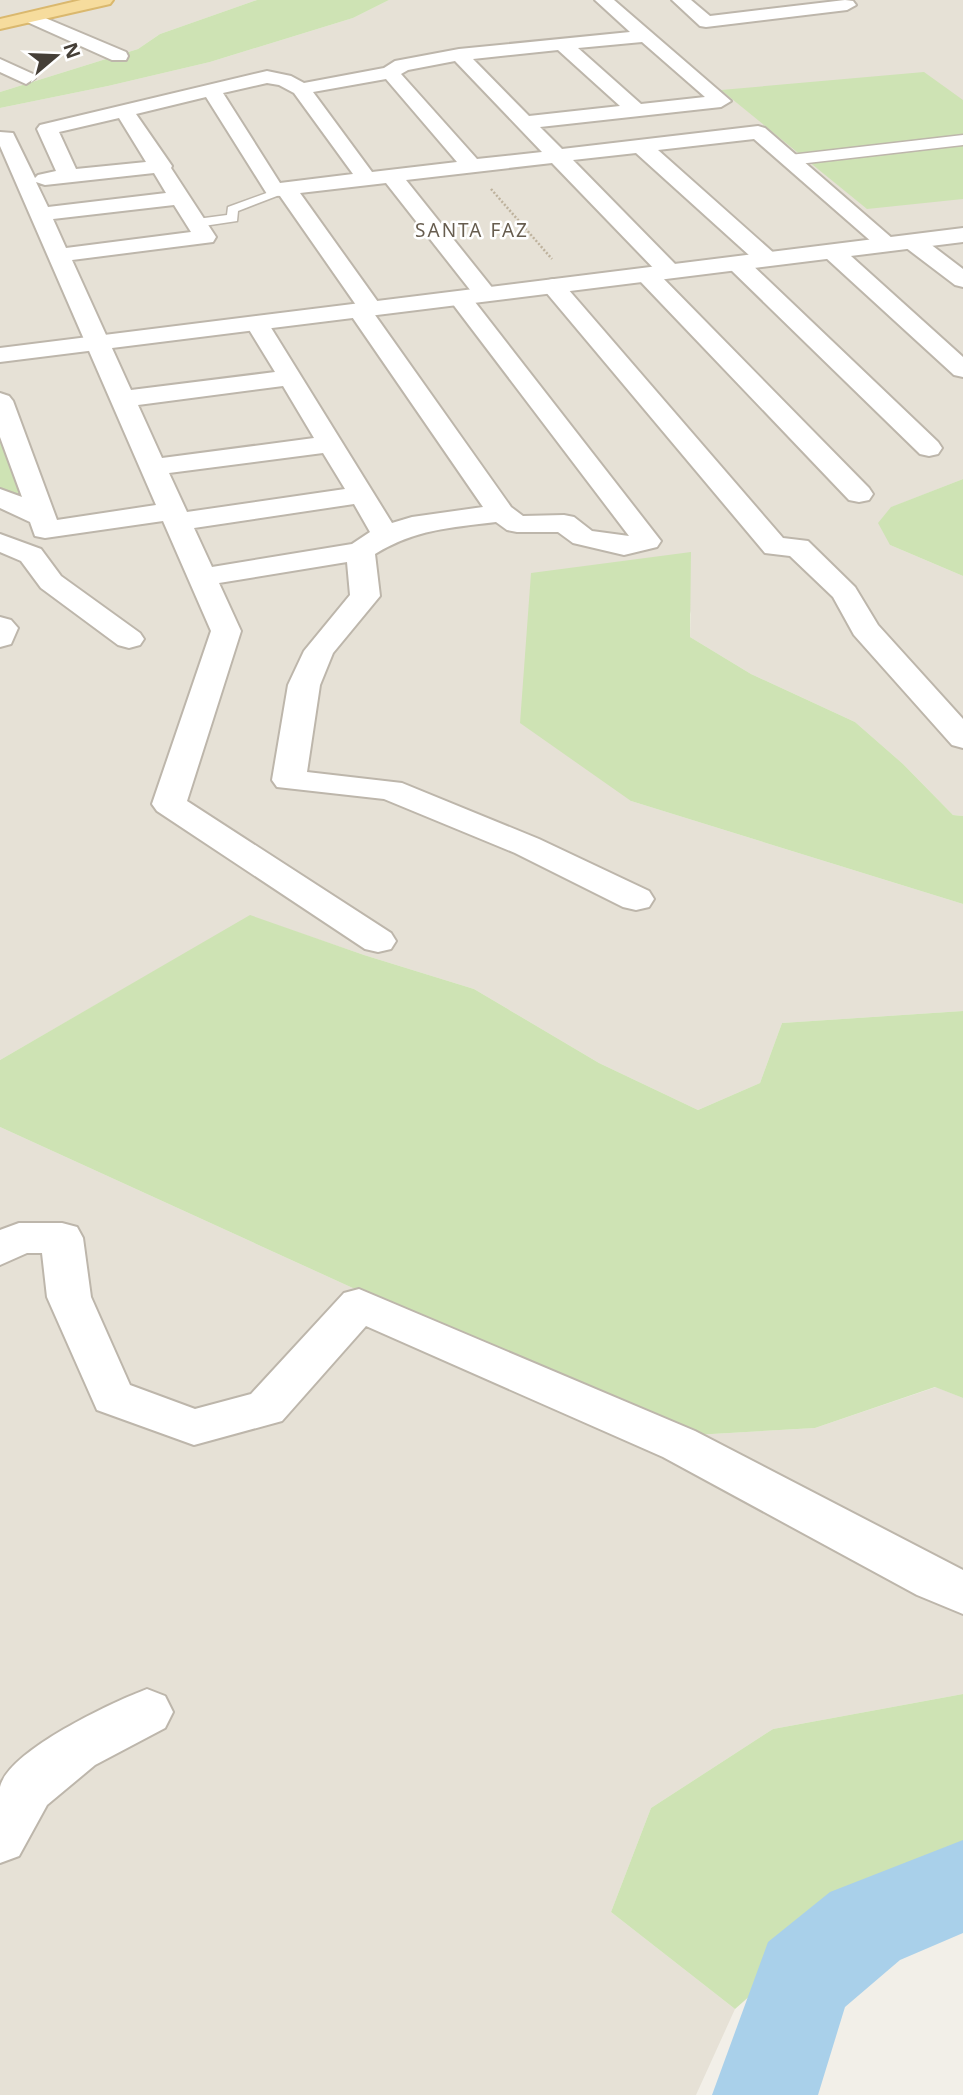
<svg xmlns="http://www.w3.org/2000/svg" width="963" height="2095" viewBox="0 0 963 2095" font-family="'Noto Sans',sans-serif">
  <rect width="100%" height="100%" fill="#f2efe8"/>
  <path fill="#e6e1d6" d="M 0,0 L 257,0 L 160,34 L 138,49 L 0,92 Z
    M 389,0 L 963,0 L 963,479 L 892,507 L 890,545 L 963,576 L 963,816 L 953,815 L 903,764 L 855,722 L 751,674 L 690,637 L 691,611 L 631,801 L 963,904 L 963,1011 L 782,1023 L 760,1083 L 698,1110 L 599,1063 L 474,989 L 364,955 L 250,916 L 0,1060 L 0,108 L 108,86 L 210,62 L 353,18 Z
    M 0,1127 L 677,1436 L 815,1428 L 936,1387 L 963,1398 L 963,1694 L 773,1729 L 651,1808 L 611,1912 L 735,2009 L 696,2095 L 0,2095 Z"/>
  <path fill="#cee3b4" d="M 257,0 L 389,0 L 353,18 L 210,62 L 108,86 L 0,108 L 0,92 L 138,49 L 160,34 Z
    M 924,72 L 963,100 L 963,199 L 867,209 L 721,90 Z
    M 0,419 L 43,518 L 0,497 Z
    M 963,479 L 963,576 L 890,545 L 878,523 L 891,507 Z
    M 691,552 L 690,637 L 751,674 L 855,722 L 903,764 L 953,815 L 963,816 L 963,904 L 631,801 L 520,723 L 531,573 Z
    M 250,915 L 364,955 L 474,989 L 599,1063 L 698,1110 L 760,1083 L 782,1023 L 963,1011 L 963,1398 L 935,1387 L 815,1428 L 677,1436 L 0,1127 L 0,1060 Z
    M 963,1694 L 963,1854 L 852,1906 L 735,2009 L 611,1912 L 651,1808 L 773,1729 Z"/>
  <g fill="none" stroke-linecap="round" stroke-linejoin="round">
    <path fill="#a9d0ea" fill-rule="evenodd" d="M 963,1840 L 963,1933 L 900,1960 L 845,2007 L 818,2095 L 712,2095 L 768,1942 L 830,1892 Z"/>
    <defs>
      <path id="service" d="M 286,186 L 292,189 L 290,191 L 238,211 L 237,221 L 197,227 L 191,223 L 197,219 L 227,215 L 228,207 Z"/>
      <path id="pedestrian" d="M 963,135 L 963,145 L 790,165 L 782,160 L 790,155 Z"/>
      <path id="minor" d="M 595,0 L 614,0 L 731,101 L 721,107 L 540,127 L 562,149 L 758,126 L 765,128 L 900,245 L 897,250 L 881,250 L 754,139 L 658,150 L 776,255 L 779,260 L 776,265 L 760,265 L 636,153 L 573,160 L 678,267 L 681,272 L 678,277 L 662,277 L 552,163 L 406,180 L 498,295 L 494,300 L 478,300 L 386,183 L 300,193 L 383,309 L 375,315 L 511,507 L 523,516 L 564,515 L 574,517 L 592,531 L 629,536 L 452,303 L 448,298 L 452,293 L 468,293 L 661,541 L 657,547 L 624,555 L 573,543 L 558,532 L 517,532 L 507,530 L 496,522 C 449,528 416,529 375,554 L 380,596 L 333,653 L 320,685 L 307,772 L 402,783 L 539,839 L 649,891 L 654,899 L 649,907 L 636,910 L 623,907 L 515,853 L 384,799 L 277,787 L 272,780 L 288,685 L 304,651 L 350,595 L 347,562 L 219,583 L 241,631 L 187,801 L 391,933 L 396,941 L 391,949 L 378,952 L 365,949 L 157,811 L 152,804 L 211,631 L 163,521 L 45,538 L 35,536 L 30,522 L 0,508 L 0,489 L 22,497 L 0,437 L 0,393 L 9,396 L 13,401 L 57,520 L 156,505 L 0,146 L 0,132 L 13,133 L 35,178 L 38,175 L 56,171 L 37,129 L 40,125 L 267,71 L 291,76 L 304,83 L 384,68 L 395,61 L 459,49 L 630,32 ZM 642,42 L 705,97 L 641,104 L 578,48 ZM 558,50 L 620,106 L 529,116 L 473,59 ZM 455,61 L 542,152 L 477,159 L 401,74 L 408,70 ZM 386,79 L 457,162 L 372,172 L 313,92 ZM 267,83 L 279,85 L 294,93 L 353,174 L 280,183 L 223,93 ZM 206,97 L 267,194 L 280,196 L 356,305 L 348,311 L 483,507 L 412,517 L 392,523 L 265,318 L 249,318 L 245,323 L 275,372 L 131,390 L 72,260 L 213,242 L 216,237 L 171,168 L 172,166 L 136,114 ZM 119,118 L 146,162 L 76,169 L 59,132 ZM 154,173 L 166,193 L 48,207 L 36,182 L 45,185 ZM 174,205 L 191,232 L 66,248 L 53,219 ZM 283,386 L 314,438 L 162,458 L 138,405 ZM 323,453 L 345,489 L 187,512 L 169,473 ZM 354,504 L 370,532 L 352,544 L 212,567 L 194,528 Z
        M 672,0 L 691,0 L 710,16 L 845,0 L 853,1 L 856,5 L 847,10 L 706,27 L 700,26 Z
        M 31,12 L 126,52 L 128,56 L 126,60 L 112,60 L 25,21 L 22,17 Z
        M 0,59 L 33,74 L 35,78 L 26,84 L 0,72 Z
        M 913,235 L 921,237 L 963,269 L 963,287 L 955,285 L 905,247 L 902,242 L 905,237 Z
        M 833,245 L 841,247 L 963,357 L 963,377 L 954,375 L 825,257 L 822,252 L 825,247 Z
        M 738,257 L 746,259 L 938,442 L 942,448 L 938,454 L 929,456 L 920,454 L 730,269 L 727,264 L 730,259 Z
        M 647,268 L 655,270 L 869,488 L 873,494 L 869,500 L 859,502 L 849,500 L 639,280 L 636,275 L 639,270 Z
        M 553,279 L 561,281 L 783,538 L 808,541 L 855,587 L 878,625 L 963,719 L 963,748 L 952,745 L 854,635 L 833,597 L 790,556 L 765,553 L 545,291 L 541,286 L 545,281 Z
        M 0,534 L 41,549 L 61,576 L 140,633 L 144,639 L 140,645 L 129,648 L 118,645 L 41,588 L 21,561 L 0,552 Z
        M 0,617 L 11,620 L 18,628 L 11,644 L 0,647 Z
        M 19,1223 L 62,1223 L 77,1227 L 83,1238 L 91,1297 L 130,1385 L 195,1409 L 251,1394 L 344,1293 L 359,1289 L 695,1431 L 963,1570 L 963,1614 L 917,1595 L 663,1457 L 366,1326 L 282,1421 L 194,1445 L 97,1410 L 47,1297 L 42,1253 L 27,1253 L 0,1265 L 0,1230 Z
        M 147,1689 L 165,1696 L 173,1712 L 165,1728 L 95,1765 L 47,1805 L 19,1856 L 0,1863 C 0,1844 0,1804 0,1787 C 9,1750 113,1702 147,1689 Z"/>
      <path id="tertiary" d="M 963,228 L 963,242 L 0,362 L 0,348 Z"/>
      <path id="primary" d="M 81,0 L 113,0 L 110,4 L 0,29 L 0,19 Z"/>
    </defs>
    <use href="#service" stroke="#bdb6ab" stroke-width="3"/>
    <use href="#pedestrian" stroke="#bdb6ab" stroke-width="3"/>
    <use href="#minor" stroke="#bdb6ab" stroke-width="4"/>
    <use href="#tertiary" stroke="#bdb6ab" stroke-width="4"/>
    <use href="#primary" stroke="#dab86e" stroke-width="4"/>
    <path stroke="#beb29d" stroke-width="2.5" stroke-dasharray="2 2" stroke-linecap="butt" d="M 491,189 L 552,259"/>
    <use href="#service" fill="#fff" fill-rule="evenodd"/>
    <use href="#pedestrian" fill="#fff" fill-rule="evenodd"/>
    <use href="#minor" fill="#fff" fill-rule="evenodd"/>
    <use href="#tertiary" fill="#fff" fill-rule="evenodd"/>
    <use href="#primary" fill="#f6dc9d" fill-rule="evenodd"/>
  </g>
  <g text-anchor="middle" stroke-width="5" stroke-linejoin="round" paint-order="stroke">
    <g font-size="19" letter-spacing="2" fill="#675d4f" stroke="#fff">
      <text x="472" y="237">SANTA FAZ</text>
    </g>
  </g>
  <g transform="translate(56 56) rotate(71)" stroke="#ffffff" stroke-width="5" paint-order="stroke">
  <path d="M0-5L12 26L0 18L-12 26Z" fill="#453f37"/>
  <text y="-10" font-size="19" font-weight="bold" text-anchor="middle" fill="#453f37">N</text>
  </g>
</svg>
